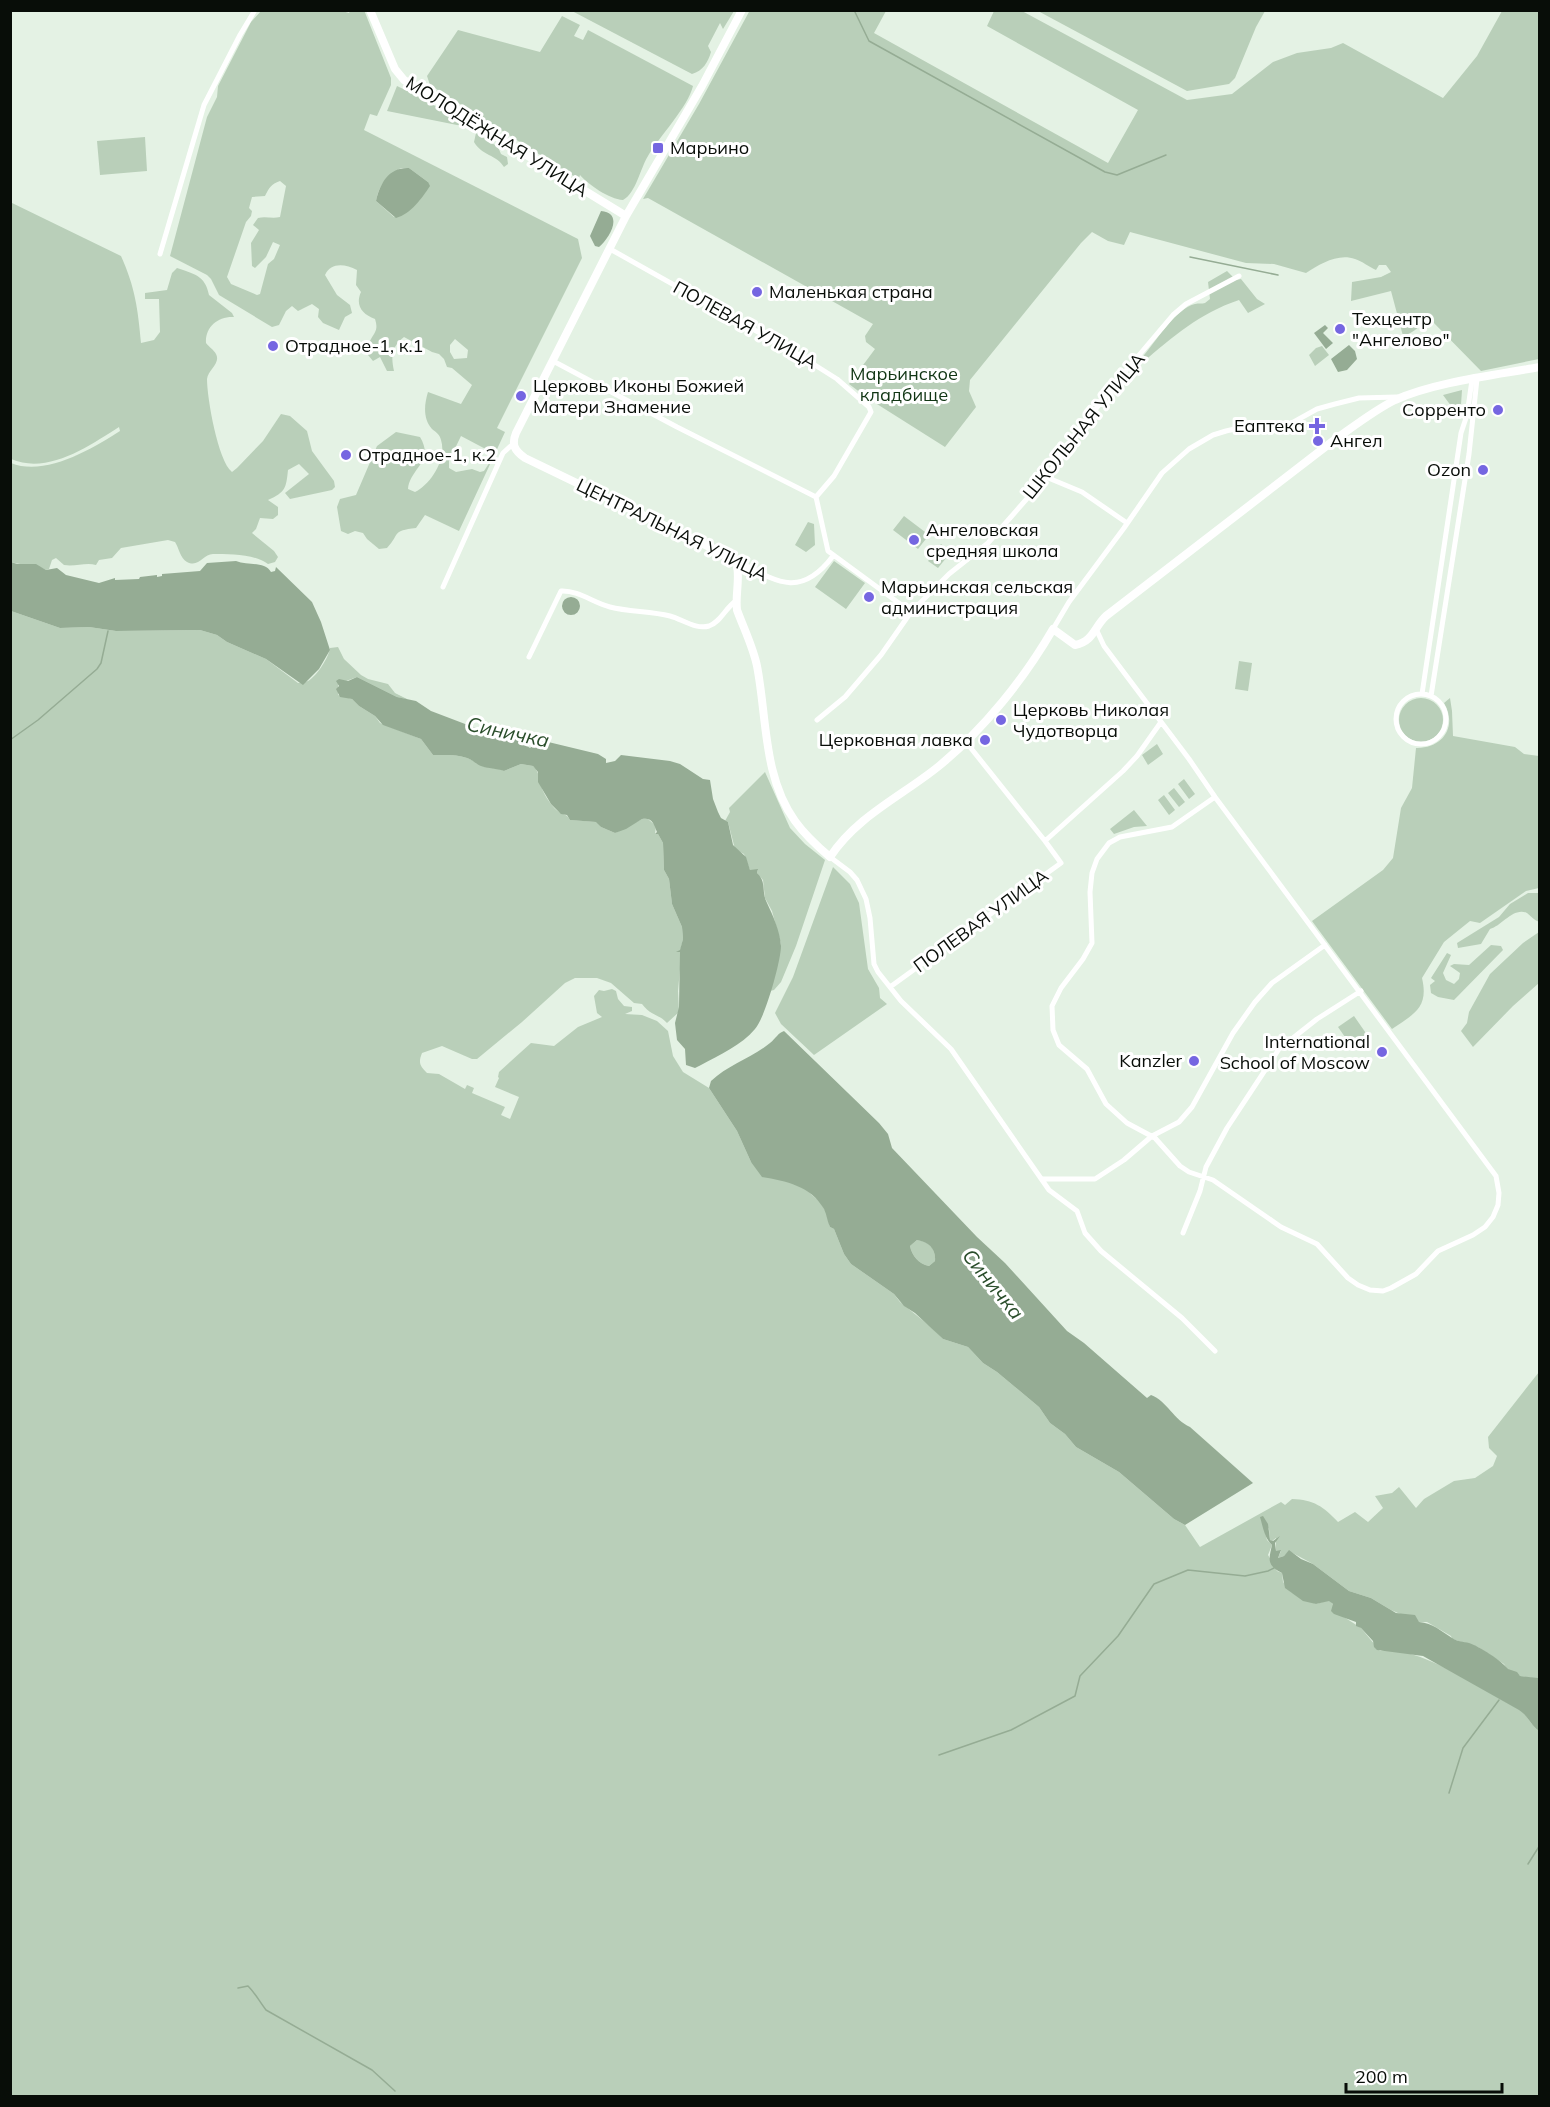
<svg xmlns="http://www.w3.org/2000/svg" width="1550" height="2107" viewBox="0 0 1550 2107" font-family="Mulish,sans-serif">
  <rect width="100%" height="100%" fill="#e4f2e4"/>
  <path fill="#b9cfb9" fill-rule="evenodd" d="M 339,10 L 349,13 L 350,11 L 364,10 L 391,78 L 391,85 L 377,116 L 370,114 L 364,130 L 578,239 L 582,258 L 497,428 L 505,432 L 459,531 L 425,515 L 416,528 C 391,531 401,533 387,548 L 379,549 L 367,539 L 363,533 L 355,531 L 348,534 L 341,531 L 337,507 L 340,499 L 356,495 L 377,446 L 396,432 L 420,437 C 435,462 410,468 408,489 L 415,492 C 431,484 447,459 441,440 C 440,435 436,432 432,429 C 423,419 424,405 428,392 L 461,404 L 472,385 L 452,368 L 447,367 L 444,359 L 439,354 L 432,352 L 404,337 C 391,347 391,357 394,371 L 387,371 L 380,357 L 373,361 L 368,355 C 369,350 368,343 371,339 C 376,331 378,329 375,319 C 362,314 355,305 361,292 L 356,285 L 357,270 C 345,264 331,262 325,275 L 337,295 L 350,305 L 352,313 L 345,317 L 339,330 L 323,323 L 318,317 L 319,309 L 312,304 L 298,311 L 292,306 L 286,311 L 279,325 L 272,327 L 219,295 L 211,279 L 207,275 L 170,256 L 207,117 L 217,97 L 218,86 L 251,22 L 261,11 ZM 401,168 L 409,168 L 428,182 C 423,200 412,211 394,217 L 376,201 C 379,184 387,176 401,168 ZM 280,181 L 286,186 L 280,217 C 272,219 266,216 258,218 L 253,225 L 259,230 L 251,243 L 252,266 L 255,268 L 266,257 L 273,242 L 280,245 L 274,259 L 268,264 L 260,294 L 257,295 L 231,284 L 227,277 L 246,222 L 251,216 L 252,211 L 249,208 L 252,197 L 265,196 C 269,188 271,184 280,181 ZM 455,339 L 468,350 L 467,358 L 454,359 L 450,352 L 450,345 ZM 461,436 L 495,454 L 484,471 L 480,472 L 472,469 L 456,472 L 449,468 L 449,461 Z
    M 750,10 L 886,11 L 874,33 L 1108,163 L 1138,110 L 987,26 L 994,11 L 1022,11 L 1187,100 L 1232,94 L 1273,62 L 1297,53 L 1331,48 L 1343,43 L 1443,98 L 1477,56 L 1502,11 L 1539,11 L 1539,359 L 1481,371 L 1431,320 C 1419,324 1415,333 1403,336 L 1391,291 L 1351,301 L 1352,282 L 1381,277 L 1391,272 L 1386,265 L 1379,265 L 1376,270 C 1369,267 1362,261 1355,259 C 1338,253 1320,264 1306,273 L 1274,264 L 1246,263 L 1130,232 L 1124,245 L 1108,241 L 1092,232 L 1081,243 L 970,380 L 969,391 L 976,407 L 945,447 L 869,399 L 849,384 L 875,349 L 866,342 L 865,336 L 873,324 L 648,198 L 643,199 L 699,104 Z
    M 572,11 L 734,11 L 723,29 L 720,23 L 708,46 L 711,52 C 708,62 703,71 692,74 Z
    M 1038,11 L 1265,11 L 1256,27 L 1235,78 L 1229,84 L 1187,91 Z
    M 562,16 L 580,25 L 574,36 L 583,40 L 588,30 L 693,86 C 688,107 659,137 648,156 C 640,169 636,193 623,200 C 609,199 589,185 580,175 L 579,178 L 575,177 L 430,85 L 427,76 L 458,30 L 540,52 Z
    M 397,86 L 426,100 L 467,127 L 387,111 Z
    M 476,133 L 498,147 L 501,154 L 507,157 L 508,164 L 504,167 C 497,155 481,155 474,142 Z
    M 145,137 L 147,171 L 100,175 L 97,141 Z
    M 10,202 L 121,256 C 135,287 138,309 141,343 L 154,340 L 160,332 L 159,299 L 145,299 L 145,293 L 167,290 L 172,273 L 177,268 C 194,274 205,275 209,295 L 232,313 L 234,317 C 218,316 205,327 206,343 C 209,347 214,350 216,354 C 221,363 208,370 207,379 C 207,398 218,461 232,472 L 237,468 L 263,441 L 281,414 L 290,416 L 307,431 L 312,451 L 334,481 L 335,487 L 332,490 L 290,499 L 285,493 L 309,474 L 299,464 L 288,470 C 286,488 286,492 268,500 L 278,507 L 278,515 L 273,519 L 260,518 L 256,529 L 252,533 L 274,551 L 278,557 L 275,562 L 268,564 C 255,554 229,554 213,554 C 203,554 199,568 187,562 C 180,558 179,548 175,542 L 168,540 L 121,548 L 112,558 L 99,560 L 96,565 C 86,562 75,567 64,565 L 56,558 L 52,560 L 49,569 L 46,570 C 33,563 24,566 11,562 L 11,463 C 45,477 92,449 120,431 L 119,427 C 89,446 48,475 11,459 Z
    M 1227,271 L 1236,280 L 1241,279 L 1257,299 L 1265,304 L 1248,313 L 1239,300 C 1198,314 1174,336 1142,363 L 1141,359 C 1153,345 1177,307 1195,304 C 1199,303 1202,304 1205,303 L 1210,299 L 1208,282 Z
    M 1322,346 L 1329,355 L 1315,366 L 1309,355 L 1316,348 Z
    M 1462,390 L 1461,405 L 1465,406 L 1464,410 L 1460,409 L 1459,415 L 1457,414 L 1443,395 Z
    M 904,516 L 929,535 L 918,549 L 893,530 Z
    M 808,522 L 814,524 L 815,545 L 806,552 L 795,545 Z
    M 941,544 L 951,552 L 938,568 L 928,561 Z
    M 834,561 L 865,583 L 846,609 L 815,587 Z
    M 11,611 L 60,628 L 89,627 L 116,631 L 200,630 L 217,635 L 227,642 L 266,659 L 298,683 C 301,683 305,682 308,681 C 317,676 329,657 330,648 L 338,647 L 344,659 L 361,675 L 368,679 L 388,684 L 395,693 L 409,700 L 397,697 L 357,677 L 338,684 L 338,695 L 352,699 L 359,706 L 375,716 L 380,723 L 421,739 L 433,755 C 445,755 456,754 467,758 C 474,760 479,765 485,767 C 492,769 497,767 504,771 L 521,764 L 533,766 C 541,773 539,784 544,793 C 547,799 553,808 559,812 C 564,815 567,814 570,820 L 597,822 L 601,827 L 615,833 L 642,819 L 648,819 L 656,826 L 655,834 L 658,834 L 663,843 L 664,870 L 669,879 L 672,904 L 682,927 L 683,939 L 680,952 L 681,958 L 678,991 L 679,1012 L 667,1023 C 659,1014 651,1016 642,1004 L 634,1003 L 611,983 L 597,978 L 575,978 L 565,983 L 522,1022 L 477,1059 L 472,1059 L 442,1046 L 422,1053 C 418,1063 420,1066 427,1073 L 439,1074 L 465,1089 L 467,1085 L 474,1088 L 472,1093 L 505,1107 L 501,1115 L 510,1119 L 519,1097 L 495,1087 L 499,1078 L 498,1077 L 499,1072 L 531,1043 L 554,1046 L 578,1027 L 602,1017 L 597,1013 L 594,996 L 599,990 L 604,991 L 612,989 L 616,991 L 618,999 L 624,1006 L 632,1007 L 632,1011 L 625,1014 L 642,1015 L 657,1021 L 668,1031 L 673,1056 L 683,1072 L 709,1088 L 737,1131 L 751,1162 L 804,1188 L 820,1202 L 826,1212 L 830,1227 L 834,1229 L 844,1254 L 851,1264 L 894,1294 L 900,1302 L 931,1327 L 943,1339 L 968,1347 L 983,1363 L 997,1372 L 1039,1407 L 1050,1423 L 1065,1434 L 1076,1447 L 1119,1472 L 1174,1519 L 1185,1525 L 1200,1547 L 1281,1502 L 1285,1505 L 1292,1499 C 1314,1500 1323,1506 1338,1522 L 1355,1512 L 1368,1522 L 1383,1508 L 1375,1496 L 1392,1493 L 1399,1487 L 1416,1508 L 1424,1499 L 1454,1481 L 1475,1478 L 1493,1466 L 1497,1456 L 1489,1448 L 1488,1437 L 1539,1372 L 1539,1679 L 1520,1676 L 1507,1669 L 1504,1664 L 1478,1647 L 1452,1639 L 1451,1636 L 1427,1622 L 1419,1622 L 1391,1610 L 1371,1598 L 1349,1591 L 1313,1564 L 1289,1551 L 1284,1556 L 1278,1558 L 1281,1551 L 1276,1552 L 1276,1538 L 1272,1541 L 1270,1540 L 1269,1529 L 1261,1517 L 1267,1540 L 1272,1545 L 1268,1555 L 1277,1571 L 1282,1573 L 1283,1582 L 1291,1592 L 1316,1604 L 1329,1600 L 1344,1617 L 1361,1628 L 1380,1651 C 1423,1646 1481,1690 1519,1709 C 1528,1716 1531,1725 1539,1731 L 1539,2096 L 11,2096 Z
    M 1239,661 L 1252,663 L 1248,691 L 1235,689 Z
    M1399 720a22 22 0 1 1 44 0a22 22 0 1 1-44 0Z
    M 1450,698 L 1452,711 L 1453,736 L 1515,747 L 1524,754 L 1539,756 L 1539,888 L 1526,891 L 1480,923 L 1470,921 L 1444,942 L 1422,978 C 1429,1008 1414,1014 1392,1029 L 1312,921 L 1383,870 L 1393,858 L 1401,808 L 1412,788 L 1416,748 C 1442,749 1458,727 1444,703 Z
    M 1157,744 L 1163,754 L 1148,765 L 1142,755 Z
    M 765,772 L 790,828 L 805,844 L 825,860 L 796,946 L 781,982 L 774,990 L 770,991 L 781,944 L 772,911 L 765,898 L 763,880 L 757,873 L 758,870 L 750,870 L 744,854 L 735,849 L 728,822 L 725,821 L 730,812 L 729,808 Z
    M 1184,779 L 1195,794 L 1189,799 L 1178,784 Z
    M 1174,788 L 1185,802 L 1179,807 L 1168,793 Z
    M 1164,795 L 1175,810 L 1169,815 L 1158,800 Z
    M 1134,810 L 1147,826 L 1134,827 L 1114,834 L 1110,829 Z
    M 833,867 L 850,884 L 859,903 L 868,969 L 879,988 L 880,998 L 887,1004 L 814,1055 L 781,1024 L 775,1013 L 793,977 Z
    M 1528,893 L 1539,893 L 1539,922 C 1534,920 1531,916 1527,913 C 1513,907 1502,926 1490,929 L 1481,944 L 1458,948 L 1457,943 L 1499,917 L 1510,904 Z
    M 1539,932 L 1539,983 L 1513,1006 L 1473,1047 L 1461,1031 L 1467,1023 L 1469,1012 L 1490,974 L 1523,943 Z
    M 1491,945 L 1501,946 L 1503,950 L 1454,1000 L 1438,997 L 1431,993 L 1430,985 L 1435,981 L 1431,978 L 1447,953 L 1451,955 L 1443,973 L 1446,980 L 1454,984 L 1459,979 L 1460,973 L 1450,966 L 1454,964 L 1469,965 Z
    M 1354,1016 L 1370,1039 L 1354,1050 L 1338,1027 Z
    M 917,1240 C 929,1242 936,1248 935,1261 L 929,1266 C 919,1264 912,1256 910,1246 Z"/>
  <path fill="#95ac94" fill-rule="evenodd" d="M 409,168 L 428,182 L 430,186 C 422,198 411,214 396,218 L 376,201 C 380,183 389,167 409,168 Z
    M 601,211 C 624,213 610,238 599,247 L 595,246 L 590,236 Z
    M 1325,325 L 1328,328 L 1323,333 L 1333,343 L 1326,349 L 1314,333 Z
    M 1349,345 L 1355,351 L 1357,359 L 1347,370 L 1338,372 L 1331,359 Z
    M 236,561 C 248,566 265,561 271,572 L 275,571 L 276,567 L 312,602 L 321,622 L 330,650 L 319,669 L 303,685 L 266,659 L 227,642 L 217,635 L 200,630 L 116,631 L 89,627 L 60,628 L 11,611 L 11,562 L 17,564 L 36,564 L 46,570 L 57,568 L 66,575 L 99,583 L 115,578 L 115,580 L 139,579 L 140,577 L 157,575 L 157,577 L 162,576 L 162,574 L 200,571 L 207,563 Z
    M562 606a9 9 0 1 1 18 0a9 9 0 1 1-18 0Z
    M 357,677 L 397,697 L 416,701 L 431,711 L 494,735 L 524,733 L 526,735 L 527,746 L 530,748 L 540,740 L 598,754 L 606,759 L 606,763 L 615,761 L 621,755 L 670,761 L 680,764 L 703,779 L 710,780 L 713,799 L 718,812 L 721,818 L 728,822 L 733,845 L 746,857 L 750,870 L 758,869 L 757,873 C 767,882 761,892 767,903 C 773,916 780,931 781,946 C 781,961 765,1018 755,1029 C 742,1045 719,1055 701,1065 L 695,1068 L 686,1065 L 685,1049 L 677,1040 L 675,1023 L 679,1007 L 680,952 L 676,952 L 680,950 L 683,939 L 682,927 L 672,904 L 669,879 L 664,870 L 663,843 L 658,834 L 655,834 L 657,832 C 654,824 652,817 642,819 L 626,829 L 615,833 L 601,827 L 596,822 L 570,820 L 567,815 L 561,814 L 551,804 L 538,782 L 538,772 L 533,766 L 521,764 L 504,771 C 496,768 489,769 481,766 C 476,764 473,760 467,758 C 456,754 445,755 433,755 L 421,739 L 383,725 L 375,716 L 359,706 L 352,699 L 340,697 L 336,689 L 339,686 L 336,681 L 339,679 L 348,681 Z
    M 784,1031 L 879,1123 L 888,1134 L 892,1148 L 977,1237 L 1005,1263 L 1067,1331 L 1084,1343 L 1147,1398 L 1151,1395 C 1167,1401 1174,1420 1190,1427 L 1253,1483 L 1185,1525 L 1174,1519 L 1119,1472 L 1076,1447 L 1065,1434 L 1050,1423 L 1039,1407 L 997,1372 L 983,1363 L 968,1347 L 943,1339 L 915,1313 L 904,1306 L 894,1294 L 851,1264 L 844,1254 L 834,1229 L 830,1227 C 827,1221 827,1215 824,1209 C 811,1186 786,1181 762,1177 L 751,1162 L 737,1131 L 709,1088 L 711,1081 C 728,1065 752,1058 770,1043 C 776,1038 778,1033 784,1031 ZM 917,1240 C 929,1242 936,1249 935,1261 L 929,1266 C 919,1264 912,1256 910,1246 Z
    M 1263,1516 L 1268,1524 L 1270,1540 L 1273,1541 L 1280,1536 L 1275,1543 L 1276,1551 L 1281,1550 L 1278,1558 L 1284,1556 L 1289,1550 L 1301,1559 L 1313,1564 L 1349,1591 L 1371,1598 L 1396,1613 L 1415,1615 L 1419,1622 C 1433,1623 1441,1631 1452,1638 C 1456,1641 1464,1642 1469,1643 C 1479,1646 1502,1661 1508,1669 L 1517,1672 L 1520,1676 L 1538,1678 L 1540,1679 L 1539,1731 C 1531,1725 1528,1716 1519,1710 L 1423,1656 L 1377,1650 L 1374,1647 L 1373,1641 L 1361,1628 L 1356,1626 L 1356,1622 L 1334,1614 L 1331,1611 L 1333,1604 L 1329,1601 L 1316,1604 L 1303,1601 L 1285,1588 L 1282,1573 C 1266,1565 1269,1559 1272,1545 C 1264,1537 1263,1527 1260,1517 Z"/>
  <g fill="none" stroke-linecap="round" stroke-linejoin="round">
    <path stroke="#95ac94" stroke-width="1.5" d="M 854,10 L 869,41 L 1105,172 L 1117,175 L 1166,155
      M 1190,257 L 1278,275
      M 10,740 L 38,720 L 97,669 L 101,663 L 108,631
      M 939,1755 L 1011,1730 L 1075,1696 L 1080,1676 L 1118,1636 L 1154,1584 L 1188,1570 L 1245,1576 L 1268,1571 L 1274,1568
      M 1449,1793 L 1463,1748 L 1499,1700
      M 1528,1864 L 1540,1845
      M 238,1988 L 248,1986 C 256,1994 259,2001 266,2010 L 372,2070 L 395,2091"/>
    <path stroke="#fff" stroke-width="5" d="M 610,249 L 799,355 L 837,379 L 869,407 L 871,412 L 834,476 L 816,497
      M 160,254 L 204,105 L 240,35 L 255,10
      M 553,361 L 677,427 L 816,497
      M 1046,477 L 1082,492 L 1127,523
      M 816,497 L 828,551 L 911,612
      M 736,560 C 775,581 800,600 833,556
      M 443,587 L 503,453 L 513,444
      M 1053,629 L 1069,602 L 1124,528 L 1162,473 L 1189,449 L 1213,435 L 1226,431 L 1239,428 L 1290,424 L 1317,409 L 1335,404 L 1359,398 L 1397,397
      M 1097,631 L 1104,646 L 1189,759 L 1215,797 L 1496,1176 L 1499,1193 L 1498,1205 L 1493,1217 L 1485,1227 L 1473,1235 L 1438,1251 L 1416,1274 L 1391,1288 L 1383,1291 L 1370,1290 L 1358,1285 L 1348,1278 L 1317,1244 L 1281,1227 L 1213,1180 L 1189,1172 L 1180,1166 L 1155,1138 L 1127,1123 L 1106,1104 L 1087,1069 L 1059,1045 L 1053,1030 L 1052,1006 L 1061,988 L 1083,959 L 1092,943 L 1090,892 L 1092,873 L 1097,859 L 1109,843 L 1120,837 L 1172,827 L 1215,797
      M 529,657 L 561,591 C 578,590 594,603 610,607 C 629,612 650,611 670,616 C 682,619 696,630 709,626 C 721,622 726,607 736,601
      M1396 719a25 25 0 1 1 50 0a25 25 0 1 1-50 0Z
      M 1422,694 L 1461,433 L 1467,415 L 1472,380
      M 1431,696 L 1469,454 L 1477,379
      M 817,720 L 845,697 L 881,655 L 911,612 L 949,574 L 988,543 L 1046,477 L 1112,387 L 1173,315 L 1186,304 L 1239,276
      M 966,742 L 1045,841
      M 830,857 L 850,872 L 857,880 L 866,899 L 870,918 L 874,964 L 878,972 L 901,1001 L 951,1049 L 1049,1190 L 1077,1211 L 1085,1233 L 1101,1251 L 1182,1318 L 1215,1351
      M 890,987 L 1061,863 L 1045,841 L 1123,771 L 1137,756 L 1161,722
      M 1043,1179 L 1095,1179 L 1124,1160 L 1152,1136 L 1179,1122 L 1192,1107 L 1233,1033 L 1255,1002 L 1272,983 L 1325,945
      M 1183,1233 L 1200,1191 L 1206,1167 L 1227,1128 L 1279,1049 L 1317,1019 L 1361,991"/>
    <path stroke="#fff" stroke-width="8" d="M 370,10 L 395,69 L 404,80 L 626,216
      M 742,10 L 702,86 L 626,216 L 516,433 C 511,445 515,451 525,458 L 736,560 C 741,577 735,593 737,610 C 744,629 753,647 757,666 C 767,717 763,777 795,821 C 805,835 817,846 830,857 C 857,816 902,796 939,766 C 984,729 1024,679 1053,629 L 1075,645 C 1094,641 1094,627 1106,616 L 1333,441 C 1353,427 1373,411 1395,400 C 1434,382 1496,375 1540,367"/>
  </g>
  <g fill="#7566e1" stroke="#fff" stroke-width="2">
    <rect x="652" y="142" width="12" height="12" rx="3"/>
    <circle cx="757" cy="292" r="6"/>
    <circle cx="1340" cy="329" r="6"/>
    <circle cx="273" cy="346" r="6"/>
    <circle cx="521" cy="396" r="6"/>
    <circle cx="1498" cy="410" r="6"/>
    <path d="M1314 417h6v6h6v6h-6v6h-6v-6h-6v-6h6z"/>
    <circle cx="1318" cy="441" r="6"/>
    <circle cx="346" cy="455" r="6"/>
    <circle cx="1483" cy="470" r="6"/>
    <circle cx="914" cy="540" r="6"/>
    <circle cx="869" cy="597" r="6"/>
    <circle cx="1001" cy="720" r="6"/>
    <circle cx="985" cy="740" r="6"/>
    <circle cx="1382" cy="1052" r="6"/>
    <circle cx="1194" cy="1061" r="6"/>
  </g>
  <g text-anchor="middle" stroke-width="6" stroke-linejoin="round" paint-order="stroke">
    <g font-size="18" fill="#080d08" stroke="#fff">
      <text transform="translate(497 137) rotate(32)" y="6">МОЛОДЁЖНАЯ УЛИЦА</text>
      <text transform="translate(745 325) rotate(29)" y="6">ПОЛЕВАЯ УЛИЦА</text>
      <text transform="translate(1084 426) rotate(-51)" y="6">ШКОЛЬНАЯ УЛИЦА</text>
      <text transform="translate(672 530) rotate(26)" y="6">ЦЕНТРАЛЬНАЯ УЛИЦА</text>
      <text transform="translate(981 921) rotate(-36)" y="6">ПОЛЕВАЯ УЛИЦА</text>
    </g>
    <g font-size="18" fill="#080d08" stroke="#fff" text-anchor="start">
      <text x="670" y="154">Марьино</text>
      <text x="769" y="298">Маленькая страна</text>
      <text x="1352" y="325">Техцентр<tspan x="1352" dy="21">"Ангелово"</tspan></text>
      <text x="285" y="352">Отрадное-1, к.1</text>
      <text x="533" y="392">Церковь Иконы Божией<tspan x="533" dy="21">Матери Знамение</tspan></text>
      <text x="1486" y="416" text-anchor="end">Сорренто</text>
      <text x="1305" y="432" text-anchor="end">Еаптека</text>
      <text x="1330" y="447">Ангел</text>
      <text x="358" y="461">Отрадное-1, к.2</text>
      <text x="1471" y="476" text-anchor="end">Ozon</text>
      <text x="926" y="536">Ангеловская<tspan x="926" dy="21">средняя школа</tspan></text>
      <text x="881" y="593">Марьинская сельская<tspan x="881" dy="21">администрация</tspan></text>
      <text x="1013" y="716">Церковь Николая<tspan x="1013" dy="21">Чудотворца</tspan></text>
      <text x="973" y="746" text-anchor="end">Церковная лавка</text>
      <text x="1370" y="1048" text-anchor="end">International<tspan x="1370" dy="21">School of Moscow</tspan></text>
      <text x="1182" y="1067" text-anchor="end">Kanzler</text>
    </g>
    <g font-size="18" fill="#113614" stroke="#fff">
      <text x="904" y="380">Марьинское<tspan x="904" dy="21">кладбище</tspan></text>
    </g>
    <g font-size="20" font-style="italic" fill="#294d2a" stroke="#fff">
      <text transform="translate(508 732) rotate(12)" y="7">Синичка</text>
      <text transform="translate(993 1284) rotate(51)" y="7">Синичка</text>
    </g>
  </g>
  <rect width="1550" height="2107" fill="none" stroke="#080d08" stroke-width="24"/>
  <path d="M1346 2083v9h156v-9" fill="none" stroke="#080d08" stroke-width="3"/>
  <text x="1355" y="2083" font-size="18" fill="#080d08" stroke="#ffffff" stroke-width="4.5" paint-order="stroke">200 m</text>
</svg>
